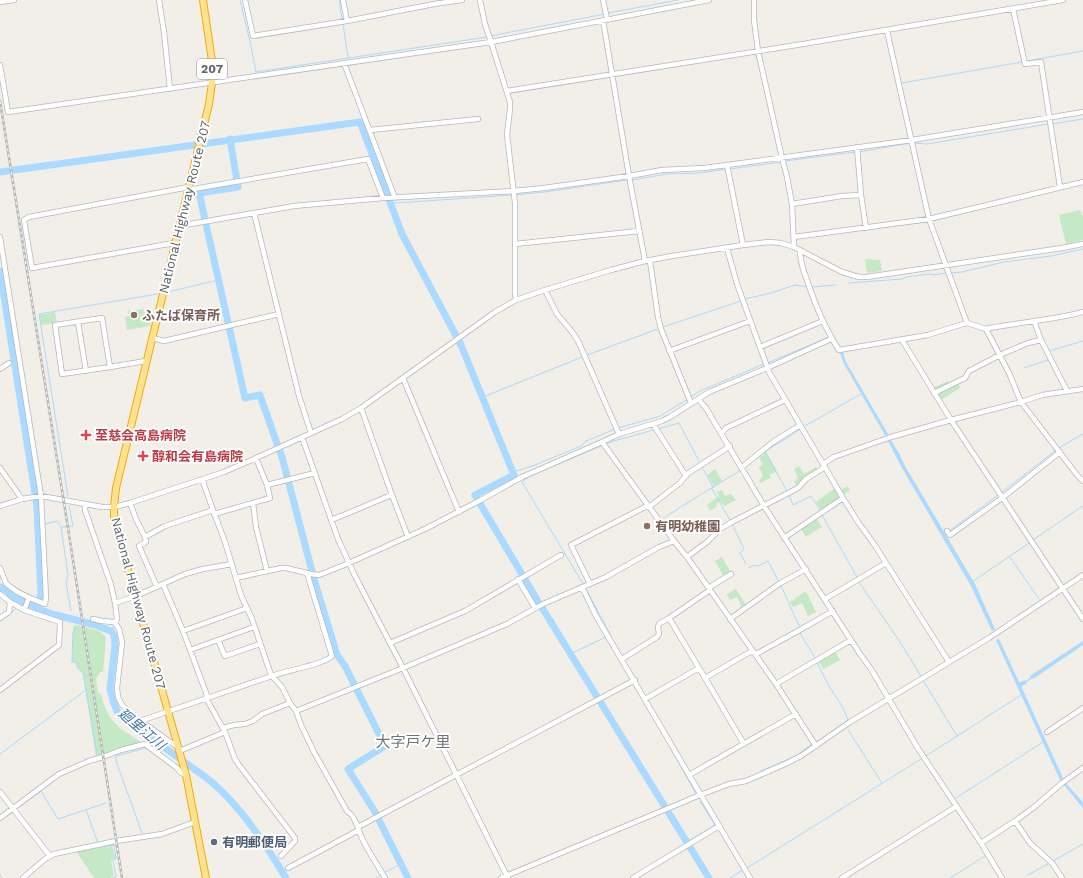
<svg xmlns="http://www.w3.org/2000/svg" width="1083" height="878" viewBox="0 0 1083 878" font-family="'Work Sans','Noto Sans JP',sans-serif">
  <rect width="100%" height="100%" fill="#f1efe8"/>
  <path fill="#c5e8c5" d="M 1080,210 L 1082,215 L 1083,215 L 1083,240 L 1066,244 L 1059,215 Z
    M 865,259 L 880,260 L 882,271 L 867,273 Z
    M 144,309 L 145,311 L 154,310 L 150,326 L 127,330 L 125,317 L 129,316 L 128,311 Z
    M 55,312 L 57,323 L 41,325 L 39,315 Z
    M 948,381 L 950,386 L 958,383 L 960,388 L 941,400 L 933,388 Z
    M 766,452 L 777,471 L 769,475 L 771,478 L 760,483 L 759,480 L 763,476 L 759,467 L 763,464 L 759,458 Z
    M 799,466 L 804,474 L 816,467 L 817,470 L 806,477 L 797,486 L 794,482 L 798,478 L 794,469 Z
    M 715,469 L 722,481 L 714,486 L 707,475 Z
    M 847,486 L 850,490 L 822,511 L 816,502 L 835,488 L 838,492 Z
    M 722,490 L 725,496 L 731,494 L 736,500 L 724,506 L 720,501 L 716,504 L 717,506 L 710,511 L 707,505 L 719,496 L 717,492 Z
    M 816,518 L 822,527 L 806,537 L 801,529 Z
    M 722,557 L 731,573 L 724,577 L 715,561 Z
    M 736,589 L 747,606 L 742,608 L 737,597 L 730,600 L 727,594 Z
    M 806,591 L 816,612 L 808,616 L 802,603 L 793,607 L 790,602 Z
    M 76,625 L 99,631 L 106,637 L 103,672 L 100,672 L 96,679 L 98,693 L 101,694 C 108,724 119,727 142,743 L 101,757 L 96,757 L 83,674 L 78,669 L 76,663 L 72,662 L 73,627 Z
    M 835,651 L 840,660 L 823,669 L 818,660 Z
    M 112,846 L 116,858 L 111,860 L 114,876 L 111,877 L 111,878 L 94,878 L 76,851 Z"/>
  <path fill="#aadaff" d="M 843,352 L 846,362 L 888,434 L 887,435 L 890,440 L 891,440 L 900,455 L 905,466 L 975,584 L 995,629 L 992,631 L 971,586 L 902,468 L 888,441 L 889,441 L 886,435 L 885,435 L 844,364 L 840,353 Z
    M 999,639 L 1019,682 L 1021,682 L 1025,680 L 1026,681 L 1031,677 L 1030,676 L 1083,641 L 1083,645 L 1033,679 L 1032,678 L 1027,682 L 1027,683 L 1022,686 L 1022,688 L 1063,778 L 1062,779 L 1083,802 L 1083,808 L 1064,785 L 1064,784 L 1061,780 L 1060,780 L 996,640 Z"/>
  <g fill="none" stroke-linecap="round" stroke-linejoin="round">
    <path stroke="#aadaff" stroke-width="1" d="M 240,0 L 251,46 L 256,72 L 487,37
      M 339,0 L 342,19
      M 608,13 L 678,0
      M 343,24 L 348,57
      M 490,36 L 605,14
      M 1027,61 L 1083,51
      M 902,83 L 1022,62
      M 1052,124 L 1083,119
      M 914,143 L 927,144 L 1049,124
      M 858,152 L 911,143
      M 785,161 L 855,152
      M 730,169 L 782,162
      M 632,180 L 667,174 L 700,173 L 726,169
      M 515,195 L 545,192 L 627,180
      M 391,204 L 396,203 L 512,195
      M 932,221 L 996,205
      M 846,232 L 927,222
      M 951,273 L 962,272 L 1004,262 L 1051,256 L 1083,249
      M 849,283 L 902,279 L 906,277 L 929,274 L 933,275 L 947,273
      M 811,287 L 836,285
      M 168,292 L 218,280
      M 745,299 L 771,293 L 795,285 L 808,287
      M 663,327 L 741,301
      M 1049,351 L 1083,341
      M 587,355 L 658,329
      M 767,363 L 827,338
      M 1024,368 L 1048,360
      M 483,397 L 582,357
      M 690,397 L 702,390 L 764,364
      M 803,427 L 861,394
      M 618,428 L 660,416 L 688,399
      M 658,429 L 679,423 L 700,463
      M 607,444 L 614,441 L 654,430
      M 1059,448 L 1083,434
      M 765,452 L 787,491
      M 760,455 C 773,445 788,439 800,429
      M 702,467 L 713,487
      M 513,472 L 535,465 L 581,446 L 586,441 L 615,429
      M 514,475 L 517,476
      M 712,489 L 730,520
      M 1002,492 L 1056,450
      M 789,495 L 793,505 L 811,496 L 820,510
      M 68,496 L 39,314 L 158,294
      M 822,515 L 857,577
      M 661,520 C 687,502 714,487 741,470
      M 45,524 L 57,521 L 61,527 L 68,575 L 66,583 L 71,611
      M 732,524 L 744,549 L 740,553 L 746,564
      M 62,527 L 73,526 L 69,506
      M 949,531 L 998,495
      M 1033,540 L 1083,506
      M 1010,557 L 1039,599
      M 748,568 L 754,565 L 758,566 L 768,561 L 779,582
      M 859,582 L 898,639 L 921,676
      M 972,582 L 1029,543
      M 583,584 L 522,482 L 523,481 L 532,475 L 601,446
      M 781,586 C 788,600 793,614 800,627
      M 586,589 L 610,634
      M 19,604 L 19,600
      M 10,614 L 15,609
      M 0,621 L 4,618
      M 111,631 L 114,625
      M 800,633 L 815,658
      M 570,654 L 606,637
      M 924,682 L 957,736
      M 86,690 L 97,754
      M 848,730 L 882,783
      M 817,742 L 848,720 L 842,706 L 829,686 L 817,663
      M 149,744 L 153,740
      M 671,749 L 696,794
      M 0,754 L 86,690 L 83,672 L 78,668 L 76,662 L 72,662 L 73,632 L 76,629
      M 926,756 L 1021,695
      M 761,771 L 796,756 L 812,744
      M 956,798 L 1043,742
      M 16,809 L 41,791 L 58,819 L 106,803
      M 86,810 L 98,843
      M 0,821 L 14,811
      M 142,833 L 116,761 L 116,756 L 146,748 L 147,747
      M 687,842 L 715,825 L 700,801
      M 99,846 L 100,847 L 114,845 L 116,859 L 113,860 L 116,877 L 112,878
      M 1053,861 L 1083,844
      M 747,868 L 921,759
      M 384,873 L 401,864
      M 0,875 L 2,878
      M 1028,875 L 1048,864
      M 376,878 L 381,875
      M 730,878 L 743,870
      M 950,878 L 985,856"/>
    <path stroke="#aadaff" stroke-width="7" d="M 230,139 L 238,187 L 199,193 L 245,398 L 260,395 L 276,441 L 282,457 L 314,579 L 337,655 L 345,666 L 385,746 L 348,769 L 375,812 L 408,878
      M 0,172 L 360,122 L 402,234 L 461,345 L 514,475 L 475,495 L 536,598 L 709,878
      M 0,271 L 37,506 L 41,595 L 36,607
      M 0,587 L 6,590 L 13,597 L 41,610 L 52,614 L 95,625 L 111,631 L 114,635 L 115,645 L 110,689 L 113,701 L 117,711 L 125,719 L 194,769 C 232,793 263,840 286,878"/>
    <defs>
      <path id="minor" d="M 159,0 L 164,32 L 170,89
        M 245,0 L 253,36 L 347,21 L 434,4 L 462,0
        M 343,0 L 347,21
        M 480,0 L 485,24 L 491,42 L 510,102 L 510,109 L 507,135 L 515,203 L 515,294 L 516,300
        M 603,0 L 607,19
        M 754,0 L 754,20 L 758,51 L 782,158 L 787,177 L 792,204 L 794,247
        M 0,2 L 14,0
        M 1013,9 L 1025,64 L 1041,62 L 1060,187
        M 603,20 L 629,176 L 645,261
        M 887,31 L 929,219 L 967,323
        M 344,63 L 395,198
        M 0,65 L 8,112 L 491,42 L 709,0
        M 507,91 L 803,44 L 1063,0
        M 370,130 L 478,119
        M 857,147 L 861,195
        M 727,165 L 743,245
        M 792,204 L 842,196 L 861,195 L 866,228
        M 254,213 L 299,396 L 311,433
        M 179,225 L 185,225 L 294,206 L 383,198 L 514,191 L 544,188 L 629,176 L 662,170 L 704,168 L 727,165 L 912,140 L 1083,112
        M 0,237 L 41,496 L 46,597 L 45,604 C 33,599 15,593 6,583 C 4,579 2,573 0,568
        M 794,237 L 929,219 L 1083,182
        M 174,243 L 32,268 L 24,220 L 29,217 L 189,187 L 193,189 L 368,159 L 383,198
        M 515,244 L 639,231
        M 727,248 L 737,284 L 769,372 L 843,498 L 858,522 L 874,544 L 949,662
        M 800,250 C 800,260 803,270 807,280 C 815,304 825,329 839,350 L 928,335 L 963,324 L 967,323 L 986,329 L 1009,373 L 1021,402 L 1077,475 L 1083,481
        M 650,261 L 658,317 L 661,329 L 691,403
        M 545,290 L 557,314 L 573,333 L 579,343 L 619,434
        M 102,318 L 110,367 L 62,374 L 55,325 Z
        M 1034,321 L 1041,340 L 1067,391
        M 78,322 L 86,371
        M 986,329 L 990,328 C 1021,322 1053,320 1083,312
        M 153,338 L 164,341 L 279,314
        M 902,340 L 951,420 L 1083,619
        M 760,347 L 823,321
        M 669,351 L 750,321
        M 110,367 L 146,361
        M 0,369 L 9,363
        M 403,378 L 459,512
        M 934,393 L 965,378 L 969,371 L 1002,354 L 1028,343 L 1041,340
        M 698,399 L 706,408 L 764,506 L 860,654 L 871,669 L 919,750 L 981,843 L 1002,878
        M 361,408 L 392,495 L 408,537
        M 653,424 L 686,476
        M 722,433 L 726,428 L 785,400
        M 302,437 L 338,539 L 355,576 L 403,668 L 508,878
        M 602,442 L 674,541 L 687,557 L 776,684 L 816,746
        M 742,467 L 773,442 L 800,425
        M 0,468 L 22,499
        M 202,479 L 213,510 L 225,542 L 241,595 L 252,619 L 270,672 L 272,676 L 282,687 L 290,703 L 296,711 L 301,725 L 314,752 L 347,811 C 356,817 357,827 361,836 C 367,850 377,864 385,878
        M 267,485 L 315,473
        M 130,503 L 136,519 L 145,537 L 165,526 L 213,510
        M 253,503 L 256,527 L 267,571
        M 85,505 L 85,510 L 111,585 L 115,603 L 117,619 L 115,623 L 119,629 L 122,642 L 117,688 L 118,697 L 122,705 L 132,715 L 179,748 L 182,750 L 225,732
        M 0,506 L 22,499 L 41,496 L 102,507 L 114,507 L 130,503 L 224,472 L 256,458 L 342,419 L 361,408 L 495,312 L 516,300 L 545,290 L 611,270 L 645,261 L 672,256 L 743,245 L 769,242 L 781,243 L 794,247 L 842,272 L 859,277 L 867,277 L 1062,248 L 1083,244
        M 214,514 L 270,498 L 267,485 L 256,458
        M 331,520 C 352,512 371,503 392,495
        M 947,531 L 950,535 L 1002,498 L 1060,452
        M 145,537 L 146,542 L 139,546 L 157,587
        M 784,538 L 843,498
        M 687,557 L 707,542 L 720,529 L 732,522 L 798,488 L 806,479 L 822,469 L 826,462 L 834,457 L 891,437 L 951,420 L 1021,402 L 1042,395 L 1083,389
        M 236,578 L 281,568 L 286,568 L 311,574 L 319,575 L 349,563 L 427,528 L 477,502 L 522,477 L 602,442 L 619,434 L 662,421 L 670,417 L 709,392 L 767,368 L 831,339
        M 518,579 L 535,608
        M 163,584 L 183,631 L 208,698
        M 590,584 L 571,545 L 645,507 L 649,507 L 680,483 L 687,474 L 730,446
        M 582,587 L 596,616 L 689,775 L 750,878
        M 0,594 L 10,602
        M 825,599 L 886,563
        M 115,603 L 136,596 L 185,574 L 203,569 L 232,564
        M 24,610 L 29,598
        M 0,618 L 9,612 L 10,602 L 24,610 L 60,622 L 59,645 L 0,690
        M 669,618 L 705,678 L 744,744
        M 93,619 L 102,621 L 113,622 L 115,623
        M 730,619 L 779,584 L 806,569
        M 183,631 L 247,608
        M 218,640 L 225,656 L 260,644
        M 390,643 L 465,611 L 561,555
        M 190,650 L 254,627
        M 622,659 L 657,637 L 659,634 L 658,627 L 659,624 L 669,618 L 710,590 L 710,587 L 731,574
        M 705,678 L 750,652 L 758,653 L 798,631 L 833,611
        M 776,684 L 851,640
        M 206,698 L 225,732 L 235,759 L 239,765 L 295,838 L 295,841 L 281,856
        M 645,699 L 699,668
        M 296,711 L 403,668 L 507,624 L 543,604 L 606,577 L 659,547 L 674,541
        M 140,721 L 272,676 C 287,670 323,665 332,656 L 307,573
        M 223,728 L 234,725 L 245,724 L 253,721 L 262,714 L 290,703
        M 1047,732 L 1083,708
        M 689,775 L 796,714
        M 0,792 L 50,856
        M 0,818 L 59,774 L 89,761 L 103,757 L 121,750 L 145,744 L 177,768 L 181,773 L 186,775
        M 1015,821 L 1030,843 L 1053,864 L 1062,878
        M 358,827 L 635,680
        M 981,843 L 1015,821 L 1033,808 L 1062,783 L 1083,768
        M 288,868 L 359,830
        M 23,878 L 45,859 L 54,854 L 116,841 L 162,834 L 195,822
        M 501,878 L 700,795 L 729,784 L 746,781 L 785,764 L 801,756 L 850,722 L 989,638 L 1083,575
        M 633,878 L 719,826
        M 842,878 L 957,806"/>
      <path id="highway" d="M 203,0 L 212,61 L 212,83 L 209,104 C 177,232 146,360 116,488 L 114,507 L 114,517 L 121,545 L 186,775 L 206,878"/>
    </defs>
    <use href="#minor" stroke="#b5b8bc" stroke-width="6"/>
    <use href="#highway" stroke="#f9ab00" stroke-width="8"/>
    <use href="#minor" stroke="#fff" stroke-width="4.5"/>
    <use href="#highway" stroke="#fde293" stroke-width="6"/>
    <defs>
      <path id="rail" d="M 0,101 L 68,528 L 122,878"/>
    </defs>
    <use href="#rail" stroke="#b6b7b8" stroke-width="2.5"/>
    <use href="#rail" stroke="#fff" stroke-width="1" stroke-dasharray="3" stroke-linecap="butt"/>
  </g>
  <g fill="#8d6e63" stroke="#fff" stroke-width="1.5">
    <circle cx="134" cy="315" r="4"/>
    <circle cx="647" cy="526" r="4"/>
  </g>
  <g fill="#e0444e" stroke="#fff" stroke-width="1.5">
    <path d="M84 429h4v4h4v4h-4v4h-4v-4h-4v-4h4z"/>
    <path d="M141 450h4v4h4v4h-4v4h-4v-4h-4v-4h4z"/>
  </g>
  <circle fill="#5c6f8a" stroke="#fff" stroke-width="1.5" cx="214" cy="842" r="4"/>
  <g text-anchor="middle" stroke-width="4" stroke-linejoin="round" paint-order="stroke">
    <rect fill="#fff" stroke="#8f9295" stroke-width="1" x="197" y="59" width="30" height="20" rx="3"/>
    <g font-size="12" font-weight="bold" fill="#5f6368">
      <text x="212" y="73">207</text>
    </g>
    <g font-size="13" fill="#5f6368" stroke="#fff">
      <text transform="translate(184 207) rotate(-76)" y="5">National Highway Route 207</text>
      <text transform="translate(139 603) rotate(75)" y="5">National Highway Route 207</text>
    </g>
    <g font-size="13" font-weight="bold" fill="#785e54" stroke="#fff" text-anchor="start">
      <text x="142" y="320">ふたば保育所</text>
      <text x="655" y="531">有明幼稚園</text>
    </g>
    <g font-size="13" font-weight="bold" fill="#be3a42" stroke="#fff" text-anchor="start">
      <text x="95" y="440">至慈会高島病院</text>
      <text x="152" y="461">醇和会有島病院</text>
    </g>
    <g font-size="13" font-weight="bold" fill="#4e5e75" stroke="#fff" text-anchor="start">
      <text x="222" y="847">有明郵便局</text>
    </g>
    <g font-size="14" font-style="italic" fill="#4174aa" stroke="#fff">
      <text transform="translate(142 729) rotate(40)" y="5">廻里江川</text>
    </g>
    <g font-size="15" fill="#70757a" stroke="#fff">
      <text x="413" y="747">大字戸ケ里</text>
    </g>
  </g>
</svg>
